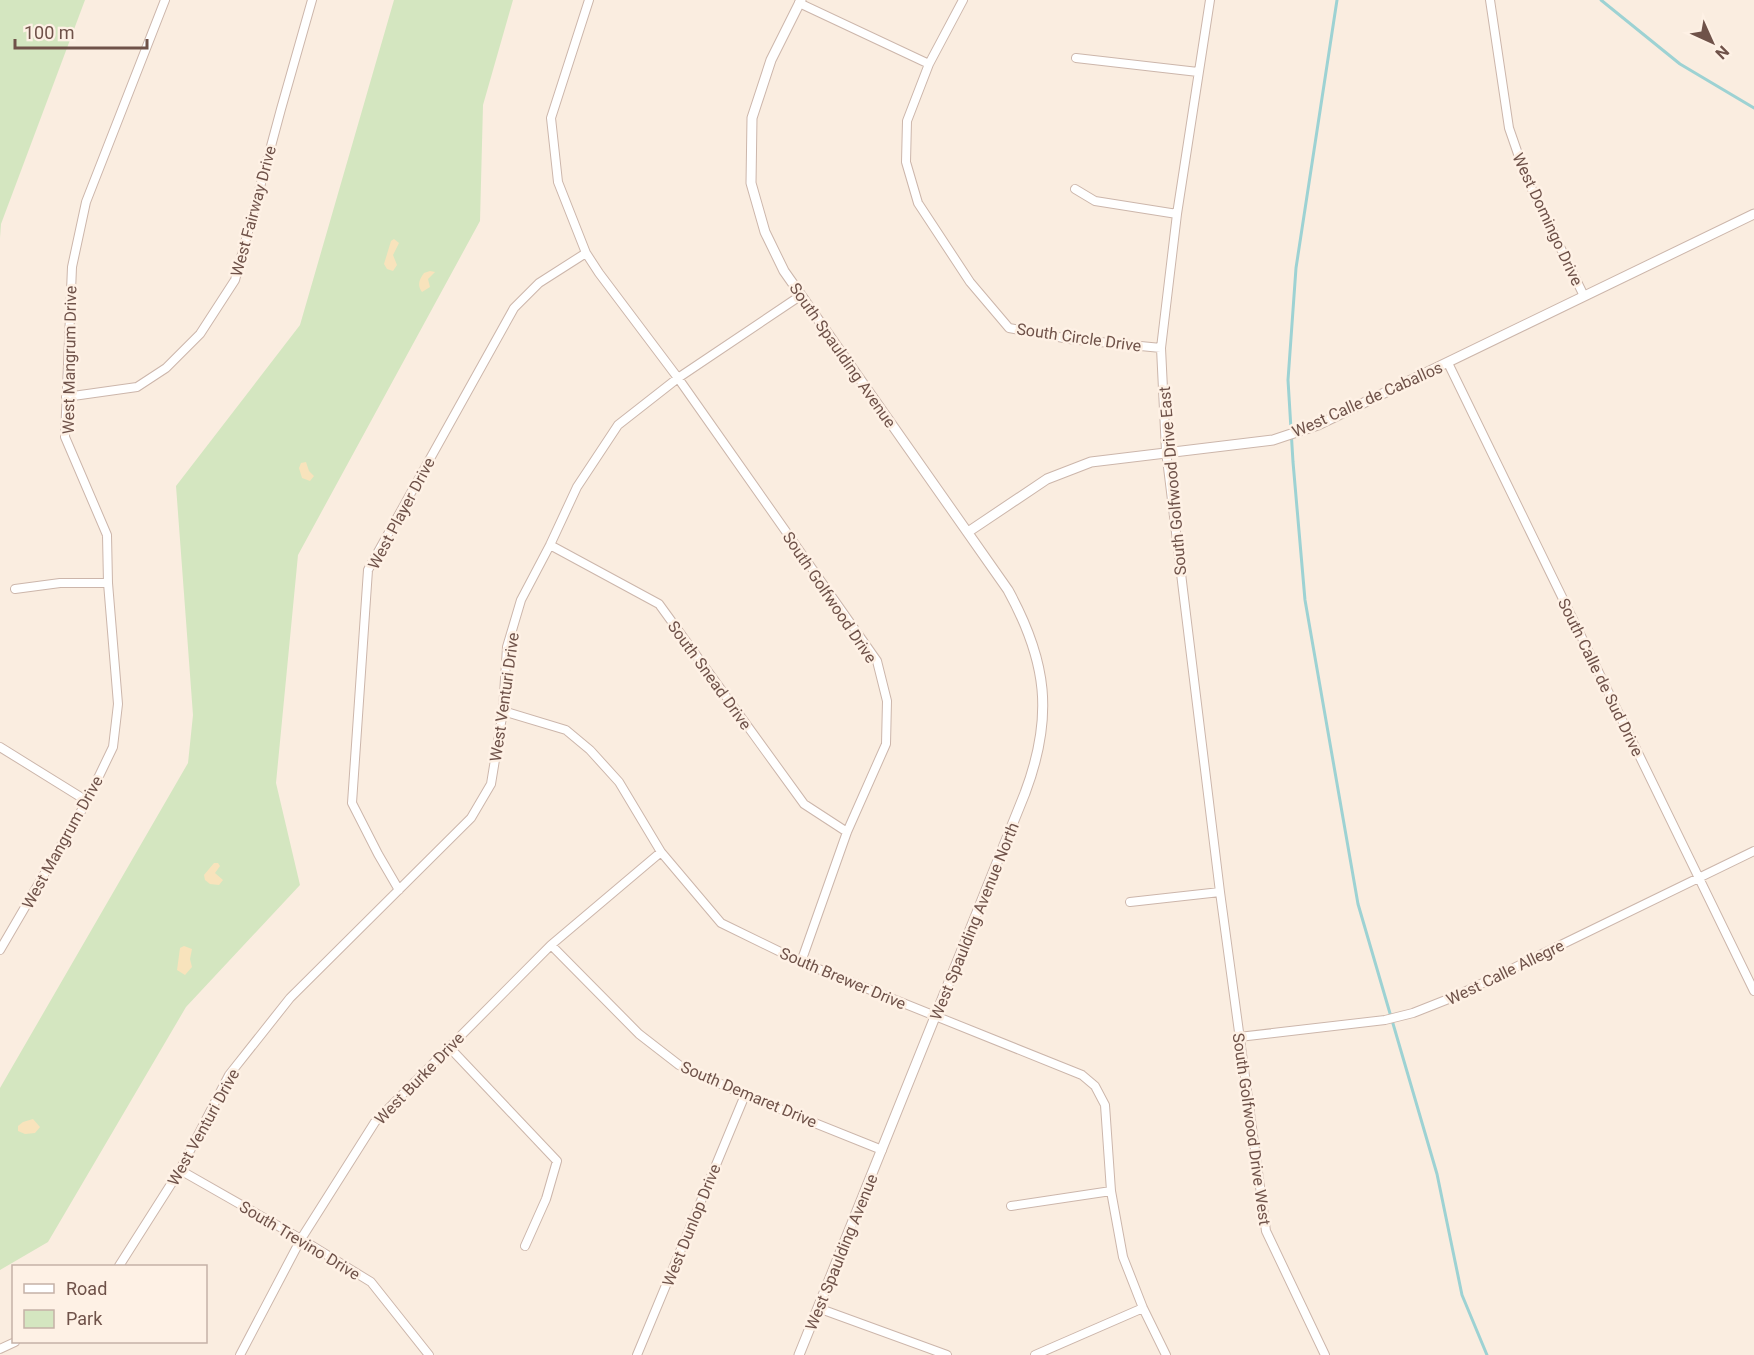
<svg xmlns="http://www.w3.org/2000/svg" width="1754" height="1355" viewBox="0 0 1754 1355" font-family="Roboto,sans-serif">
  <rect width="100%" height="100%" fill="#faede0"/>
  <path fill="#d4e6c0" d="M 0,0 L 85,0 L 1,224 L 0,238 Z
    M 394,0 L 513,0 L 483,105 L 480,221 L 298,555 L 276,783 L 300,885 L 186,1007 L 48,1242 L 0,1270 L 0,1088 L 188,763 L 193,715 L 176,486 L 300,325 Z"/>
  <path fill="#f8e3bc" d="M 394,239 L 399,243 L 393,255 L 397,265 L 393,271 L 387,269 L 384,264 L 391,241 Z
    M 430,271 L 435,272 L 428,279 L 430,287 L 422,292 C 417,285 419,280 424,273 Z
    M 306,462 L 309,471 L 314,476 L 310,481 L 302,478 L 299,468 L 301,463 Z
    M 214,863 L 218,863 L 220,866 L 215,873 L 223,880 L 219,885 L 210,884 L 205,880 L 204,875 Z
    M 184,946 L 192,949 L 190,959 L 192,967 L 185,975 L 177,970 L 180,948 Z
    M 33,1119 L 40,1127 L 35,1133 L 25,1134 L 18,1131 L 18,1126 L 23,1122 Z"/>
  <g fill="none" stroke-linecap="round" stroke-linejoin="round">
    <path stroke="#9dd2d3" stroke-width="3" d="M 1337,0 L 1296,268 L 1288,380 L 1293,462 L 1305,600 L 1358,904 L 1437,1174 L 1462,1295 L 1487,1355
      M 1601,0 L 1680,64 L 1754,108"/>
    <defs>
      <path id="minor" d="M 589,0 L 551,118 L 558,182 L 586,253 L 599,273 L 678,378 L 877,661 L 887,701 L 886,744 L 847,832 L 801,962
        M 963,0 L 929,64 L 907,121 L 906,162 L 918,203 L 970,282 L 1009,328 L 1069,339 L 1161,348
        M 1210,0 L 1177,214 L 1161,348 L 1166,451 L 1220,892 L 1266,1231 L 1325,1355
        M 1490,0 L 1509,128 L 1526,177 L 1584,296
        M 799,3 L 929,64
        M 1076,58 L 1198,72
        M 1075,189 L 1095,201 L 1177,214
        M 1448,363 L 1754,991
        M 66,397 L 137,387 L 166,368 L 200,334 L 235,280 L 281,109 L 312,0
        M 550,545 L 659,604 L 804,804 L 847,832
        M 15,589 L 60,583 L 108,583
        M 503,711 L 566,730 L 590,750 L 619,782 L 661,852 L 721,923 L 801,962 L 1082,1075 L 1095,1086 L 1105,1105 L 1111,1191 L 1123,1257 L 1143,1308 L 1166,1355
        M 0,747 L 87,801
        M 399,890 L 378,854 L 352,803 L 368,570 L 514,308 L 539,283 L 586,253
        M 1130,902 L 1220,892
        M 551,945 L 639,1034 L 679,1065 L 745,1095 L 882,1150
        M 0,950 L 87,801 L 113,747 L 118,704 L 108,583 L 107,535 L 65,437 L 72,267 L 86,202 L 165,0
        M 1239,1037 L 1385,1020 L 1413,1013 L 1456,996 L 1754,851
        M 449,1047 L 557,1161 L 546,1199 L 525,1246
        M 180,1170 L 301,1239 L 371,1282 L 429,1355
        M 1011,1206 L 1111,1191
        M 119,1266 L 180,1170 L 229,1075 L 290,998 L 471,818 L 491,784 L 503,711 L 507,647 L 521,600 L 550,545 L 577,487 L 618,425 L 678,378 L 800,296
        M 818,1308 L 947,1355
        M 0,1349 L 15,1342
        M 240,1355 L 301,1239 L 375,1122 L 551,945 L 661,852
        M 637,1355 L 745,1095
        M 1035,1355 L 1143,1308"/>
      <path id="tertiary" d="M 968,532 L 1047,479 L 1091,462 L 1273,440 L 1318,425 L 1754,214
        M 799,1355 L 1025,793 C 1054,716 1047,661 1008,590 L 784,271 L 765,232 L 751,183 L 752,118 L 771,60 L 801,0"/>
    </defs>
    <use href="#minor" stroke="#ccb6ab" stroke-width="10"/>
    <use href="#tertiary" stroke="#ccb6ab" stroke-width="11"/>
    <use href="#minor" stroke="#fff" stroke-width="8"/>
    <use href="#tertiary" stroke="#fff" stroke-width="9"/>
  </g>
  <g text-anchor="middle" stroke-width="5" stroke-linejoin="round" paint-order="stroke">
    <g font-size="16" fill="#6f5249" stroke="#fef1e5">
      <text transform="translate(253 211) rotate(-75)" y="6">West Fairway Drive</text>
      <text transform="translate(1548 219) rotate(65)" y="6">West Domingo Drive</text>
      <text transform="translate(1079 337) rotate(8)" y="6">South Circle Drive</text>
      <text transform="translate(843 355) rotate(55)" y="6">South Spaulding Avenue</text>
      <text transform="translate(69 360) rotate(-89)" y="6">West Mangrum Drive</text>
      <text transform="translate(1367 399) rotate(-24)" y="6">West Calle de Caballos</text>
      <text transform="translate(1172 481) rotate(-95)" y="6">South Golfwood Drive East</text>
      <text transform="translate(401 513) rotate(-62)" y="6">West Player Drive</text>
      <text transform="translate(830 597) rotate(56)" y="6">South Golfwood Drive</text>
      <text transform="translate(710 675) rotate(54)" y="6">South Snead Drive</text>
      <text transform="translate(1601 677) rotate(64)" y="6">South Calle de Sud Drive</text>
      <text transform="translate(504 697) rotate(-82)" y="6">West Venturi Drive</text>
      <text transform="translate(62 842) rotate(-61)" y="6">West Mangrum Drive</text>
      <text transform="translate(974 921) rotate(-68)" y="6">West Spaulding Avenue North</text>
      <text transform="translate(1505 972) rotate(-26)" y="6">West Calle Allegre</text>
      <text transform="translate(843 978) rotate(23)" y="6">South Brewer Drive</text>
      <text transform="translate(419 1078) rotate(-46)" y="6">West Burke Drive</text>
      <text transform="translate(749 1094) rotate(23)" y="6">South Demaret Drive</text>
      <text transform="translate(203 1127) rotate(-61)" y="6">West Venturi Drive</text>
      <text transform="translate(1252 1129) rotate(82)" y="6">South Golfwood Drive West</text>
      <text transform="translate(691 1225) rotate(-68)" y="6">West Dunlop Drive</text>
      <text transform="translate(300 1240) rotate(31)" y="6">South Trevino Drive</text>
      <text transform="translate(841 1252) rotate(-68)" y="6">West Spaulding Avenue</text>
    </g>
  </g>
  <rect x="12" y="1265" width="195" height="78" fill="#fef1e5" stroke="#c5b1a7" stroke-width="1.5"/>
  <rect x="24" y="1284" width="30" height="9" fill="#ffffff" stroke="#c5b1a7" stroke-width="1.5"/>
  <text x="66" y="1295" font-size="18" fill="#6f5249">Road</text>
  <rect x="24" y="1310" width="30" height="18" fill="#d4e6c0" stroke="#c5b1a7" stroke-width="1.5"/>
  <text x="66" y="1325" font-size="18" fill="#6f5249">Park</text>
  <g transform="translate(1712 42) rotate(135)" stroke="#fef1e5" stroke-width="4.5" paint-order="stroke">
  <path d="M0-4.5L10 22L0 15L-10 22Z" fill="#6f5249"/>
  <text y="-9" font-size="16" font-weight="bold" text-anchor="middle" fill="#6f5249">N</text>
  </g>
  <path d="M15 39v9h132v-9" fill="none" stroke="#6f5249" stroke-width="3"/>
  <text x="24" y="39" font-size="18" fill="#6f5249" stroke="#fef1e5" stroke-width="4.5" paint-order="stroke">100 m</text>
</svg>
